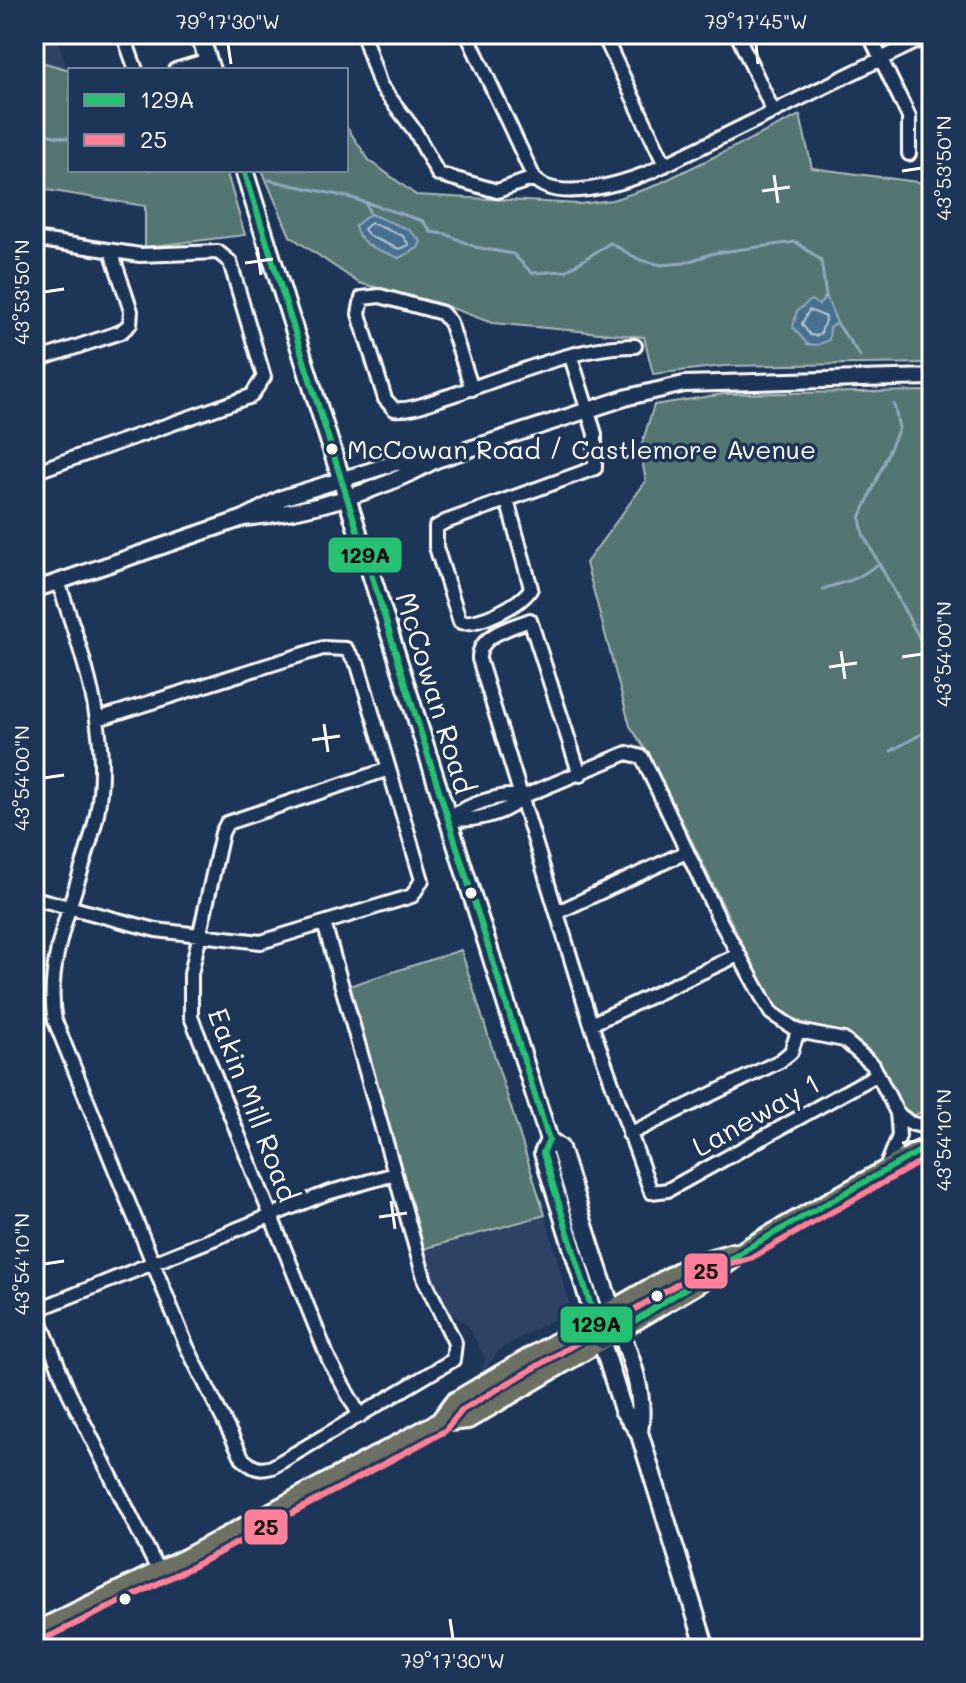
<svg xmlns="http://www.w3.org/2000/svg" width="966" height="1683" viewBox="0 0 966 1683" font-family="Mali,sans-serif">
  <rect width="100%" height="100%" fill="#1d3557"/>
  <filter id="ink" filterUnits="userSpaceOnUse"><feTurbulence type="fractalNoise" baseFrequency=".0125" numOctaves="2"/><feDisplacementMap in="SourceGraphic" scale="16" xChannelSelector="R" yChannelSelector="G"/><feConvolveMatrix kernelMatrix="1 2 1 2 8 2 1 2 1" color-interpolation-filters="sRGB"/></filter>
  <g filter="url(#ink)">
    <path fill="#2d4265" d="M 34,34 L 56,34 L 67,69 L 34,60 Z
      M 545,1215 L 571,1309 L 499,1350 L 481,1376 L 485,1359 L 469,1327 L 445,1309 L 423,1249 Z"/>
    <path fill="#557473" stroke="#aabab9" stroke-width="2" d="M 34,60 L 70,70 L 70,170 L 226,170 L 245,235 L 145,247 L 145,206 L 34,188 Z
      M 800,115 L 812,168 L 932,184 L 932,363 L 724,366 L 653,374 L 644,337 L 492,323 L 441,304 L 359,283 L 290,236 L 262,170 L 346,170 L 346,126 L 369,160 L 416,195 L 579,204 L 612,200 L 652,187 Z
      M 932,391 L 932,1107 L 909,1118 C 891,1095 887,1063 863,1045 C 830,1021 790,1033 767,995 L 652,760 L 630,726 L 586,563 L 646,481 L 640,450 L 654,405 L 724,394 Z
      M 461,950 L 545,1215 L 423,1249 L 349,986 Z"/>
    <path fill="#476f8f" stroke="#91a9bc" stroke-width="2" d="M 370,214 L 408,229 L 421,241 L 418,248 L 399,258 C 381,250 359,247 355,226 Z
      M 826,296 L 837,323 L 830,327 L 829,340 L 817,345 L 807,344 L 793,327 L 797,311 L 811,300 L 819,305 Z"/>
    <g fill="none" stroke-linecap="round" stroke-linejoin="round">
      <path stroke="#b5c5d2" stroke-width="2" d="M 371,223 L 403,236 L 409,245 L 399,249 L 369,236 L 364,229 Z
        M 809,310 L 826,317 L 821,333 L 816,336 L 810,335 L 802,324 Z"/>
      <path stroke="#91a9bc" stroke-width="3" d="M 34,132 L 70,139
        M 214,170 L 217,171
        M 269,180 L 352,198 L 423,221 L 431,232 L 446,234 L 475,247 L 513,254 L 532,273 L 566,271 L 610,243 L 640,260 L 661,265 L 684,263 L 714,253 L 796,242 L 821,260 L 826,296
        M 366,204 L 370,214
        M 837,323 L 860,356
        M 894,404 L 899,428 L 860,518 L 863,534 L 932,661
        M 823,589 L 857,578 L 877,565
        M 891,751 L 932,728
        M 681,1649 L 682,1649"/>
      <defs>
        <path id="minor" d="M 123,34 L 136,70
          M 363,34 L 380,85 L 415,131 L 438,174 L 497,191 L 534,178
          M 467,34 L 534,178 C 556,204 623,183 650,172 L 932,34
          M 603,34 L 665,165
          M 737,34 L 773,111
          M 869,34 L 909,117 L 909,154
          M 175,70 L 208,60
          M 34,239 L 140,255 L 218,252 L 230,262 L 264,377 L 251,396 L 34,472
          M 34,361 L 121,332 L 130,324 L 131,311 L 111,251
          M 472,389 L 450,322 L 442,313 L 380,296 L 362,298 L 359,314 L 385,399 L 394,409 C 412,411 432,401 449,396 C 505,378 577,345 635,346
          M 507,500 L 531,588 C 523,604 478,626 460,622 L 436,547 L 436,527 L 445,522 L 595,468 L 595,434 L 571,357
          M 58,581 C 83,657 112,733 97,814 C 84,879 42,955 55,1021 L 187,1347 L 243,1459 C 253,1468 259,1471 272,1467 L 453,1360 L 455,1343 L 425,1281 L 395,1174
          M 580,775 L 530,620 C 510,628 478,635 479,659 L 591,1024 L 651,1192 L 668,1190 L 878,1074
          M 447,819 C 471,822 506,815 522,797 L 627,753 L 642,757 L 719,919 L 771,1013 L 798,1031 L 844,1040 L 873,1065 L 897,1113 L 899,1136 L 886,1168
          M 447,819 C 467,806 499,792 522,797
          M 34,898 L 156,930 L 261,942 L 412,896 L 422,880 L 358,665 L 346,649 L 323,648 L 98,719
          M 558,912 L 686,852
          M 591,1024 L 738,955
          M 897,1113 L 910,1123 L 932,1129
          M 629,1134 L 780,1061 L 791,1052 L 798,1031
          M 34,1305 L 69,1393 L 159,1572
          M 34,1311 L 327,1193 L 395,1174 L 324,923
          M 360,1416 L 329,1360 L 191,1017 L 191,974 L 222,833 L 227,823 L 389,769"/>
        <path id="tertiary" d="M 244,518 C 310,512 378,492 436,460 L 628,397 L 684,384 L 932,377
          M 34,590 L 244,518 L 282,498 L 395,463 L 431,460"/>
        <path id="secondary" d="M 191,34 L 202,42 L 211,70
          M 244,170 L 549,1140 L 560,1148 C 574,1193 588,1239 603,1284 C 618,1333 648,1380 639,1432
          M 549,1140 L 543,1153 L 623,1410 L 639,1432 L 706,1649"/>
        <path id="primary" d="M 440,1422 L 455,1402 L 502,1374 L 691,1265 L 733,1253
          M 34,1633 L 189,1557 L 440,1422 L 468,1419 L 700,1282 L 748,1248 L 932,1144"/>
      </defs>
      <use href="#minor" stroke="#fff" stroke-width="18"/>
      <use href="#tertiary" stroke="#fff" stroke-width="20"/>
      <use href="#secondary" stroke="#fff" stroke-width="22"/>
      <use href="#primary" stroke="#fff" stroke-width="24"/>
      <use href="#minor" stroke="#1d3557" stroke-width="12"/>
      <use href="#tertiary" stroke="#1d3557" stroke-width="14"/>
      <use href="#secondary" stroke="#1d3557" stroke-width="16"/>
      <use href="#primary" stroke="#6c7065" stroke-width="18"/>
      <defs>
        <path id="bus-1" d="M 244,170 L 549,1140 L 543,1153 L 602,1342 L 748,1248 L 932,1144"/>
        <path id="bus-2" d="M 38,1642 L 194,1566 L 445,1431 L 462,1410 L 695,1274 L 753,1257 L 932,1155"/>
      </defs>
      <use href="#bus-1" stroke="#1d3557" stroke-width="12"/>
      <use href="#bus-2" stroke="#1d3557" stroke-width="12"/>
      <use href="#bus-1" stroke="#26c172" stroke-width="6"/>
      <use href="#bus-2" stroke="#ff8098" stroke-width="6"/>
    </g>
  </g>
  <path fill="none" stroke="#fff" stroke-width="3" d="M 228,44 L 231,64M 756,44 L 758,64M 902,171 L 922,168M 774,175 L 778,203M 762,191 L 790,187M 257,247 L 261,275M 245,263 L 273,259M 44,292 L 64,289M 841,651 L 845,679M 902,657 L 922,654M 829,667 L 857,663M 324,724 L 328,752M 312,740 L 340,736M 44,778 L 64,775M 902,1143 L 922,1140M 391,1201 L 395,1229M 379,1217 L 407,1213M 44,1264 L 64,1261M 450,1619 L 453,1639"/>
  <g fill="#fff" stroke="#1d3557" stroke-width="3">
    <circle cx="332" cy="449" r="7"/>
    <circle cx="471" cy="893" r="7"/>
    <circle cx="657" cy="1296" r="7"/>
    <circle cx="125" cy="1599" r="7"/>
  </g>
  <g text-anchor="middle" stroke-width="7" stroke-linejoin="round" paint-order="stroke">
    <g font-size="26" fill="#fff" stroke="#1d3557" text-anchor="start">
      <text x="347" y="459">McCowan Road / Castlemore Avenue</text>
    </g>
    <g font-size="28" fill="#fff" stroke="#1d3557">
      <text transform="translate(435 693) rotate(73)" y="10">McCowan Road</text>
      <text transform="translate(253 1105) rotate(69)" y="10">Eakin Mill Road</text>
      <text transform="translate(756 1115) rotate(-29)" y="10">Laneway 1</text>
    </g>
  </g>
  <g stroke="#1d3557" stroke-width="3">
    <rect x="327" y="536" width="76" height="38" rx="8" fill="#26c172"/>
    <rect x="683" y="1252" width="46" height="38" rx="8" fill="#ff8098"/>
    <rect x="559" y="1305" width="75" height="39" rx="8" fill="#26c172"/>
    <rect x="243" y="1508" width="46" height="38" rx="8" fill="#ff8098"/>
  </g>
  <g font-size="22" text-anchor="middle" font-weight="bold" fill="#111">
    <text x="365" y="563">129A</text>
    <text x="706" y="1279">25</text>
    <text x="596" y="1332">129A</text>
    <text x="266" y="1535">25</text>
  </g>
  <rect width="966" height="1683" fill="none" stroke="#1d3557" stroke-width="88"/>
  <rect x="68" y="68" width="280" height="104" fill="#1d3557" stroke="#77869a" stroke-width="2"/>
  <rect x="84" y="94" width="40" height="12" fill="#26c172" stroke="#77869a" stroke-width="2"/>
  <text x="140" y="108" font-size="24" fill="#ffffff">129A</text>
  <rect x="84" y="134" width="40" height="12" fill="#ff8098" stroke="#77869a" stroke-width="2"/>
  <text x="140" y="148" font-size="24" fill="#ffffff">25</text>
  <rect x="44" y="44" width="878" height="1595" fill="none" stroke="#fff" stroke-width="3"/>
  <g font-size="20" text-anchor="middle" fill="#fff">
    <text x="228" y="29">79°17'30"W</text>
    <text x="756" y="29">79°17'45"W</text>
    <text transform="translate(944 168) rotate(-90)" y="7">43°53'50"N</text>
    <text transform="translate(22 292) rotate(-90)" y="7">43°53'50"N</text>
    <text transform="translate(944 654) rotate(-90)" y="7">43°54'00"N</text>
    <text transform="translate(22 778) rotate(-90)" y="7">43°54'00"N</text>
    <text transform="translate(944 1140) rotate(-90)" y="7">43°54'10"N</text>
    <text transform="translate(22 1264) rotate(-90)" y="7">43°54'10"N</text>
    <text x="453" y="1668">79°17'30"W</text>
  </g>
</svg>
